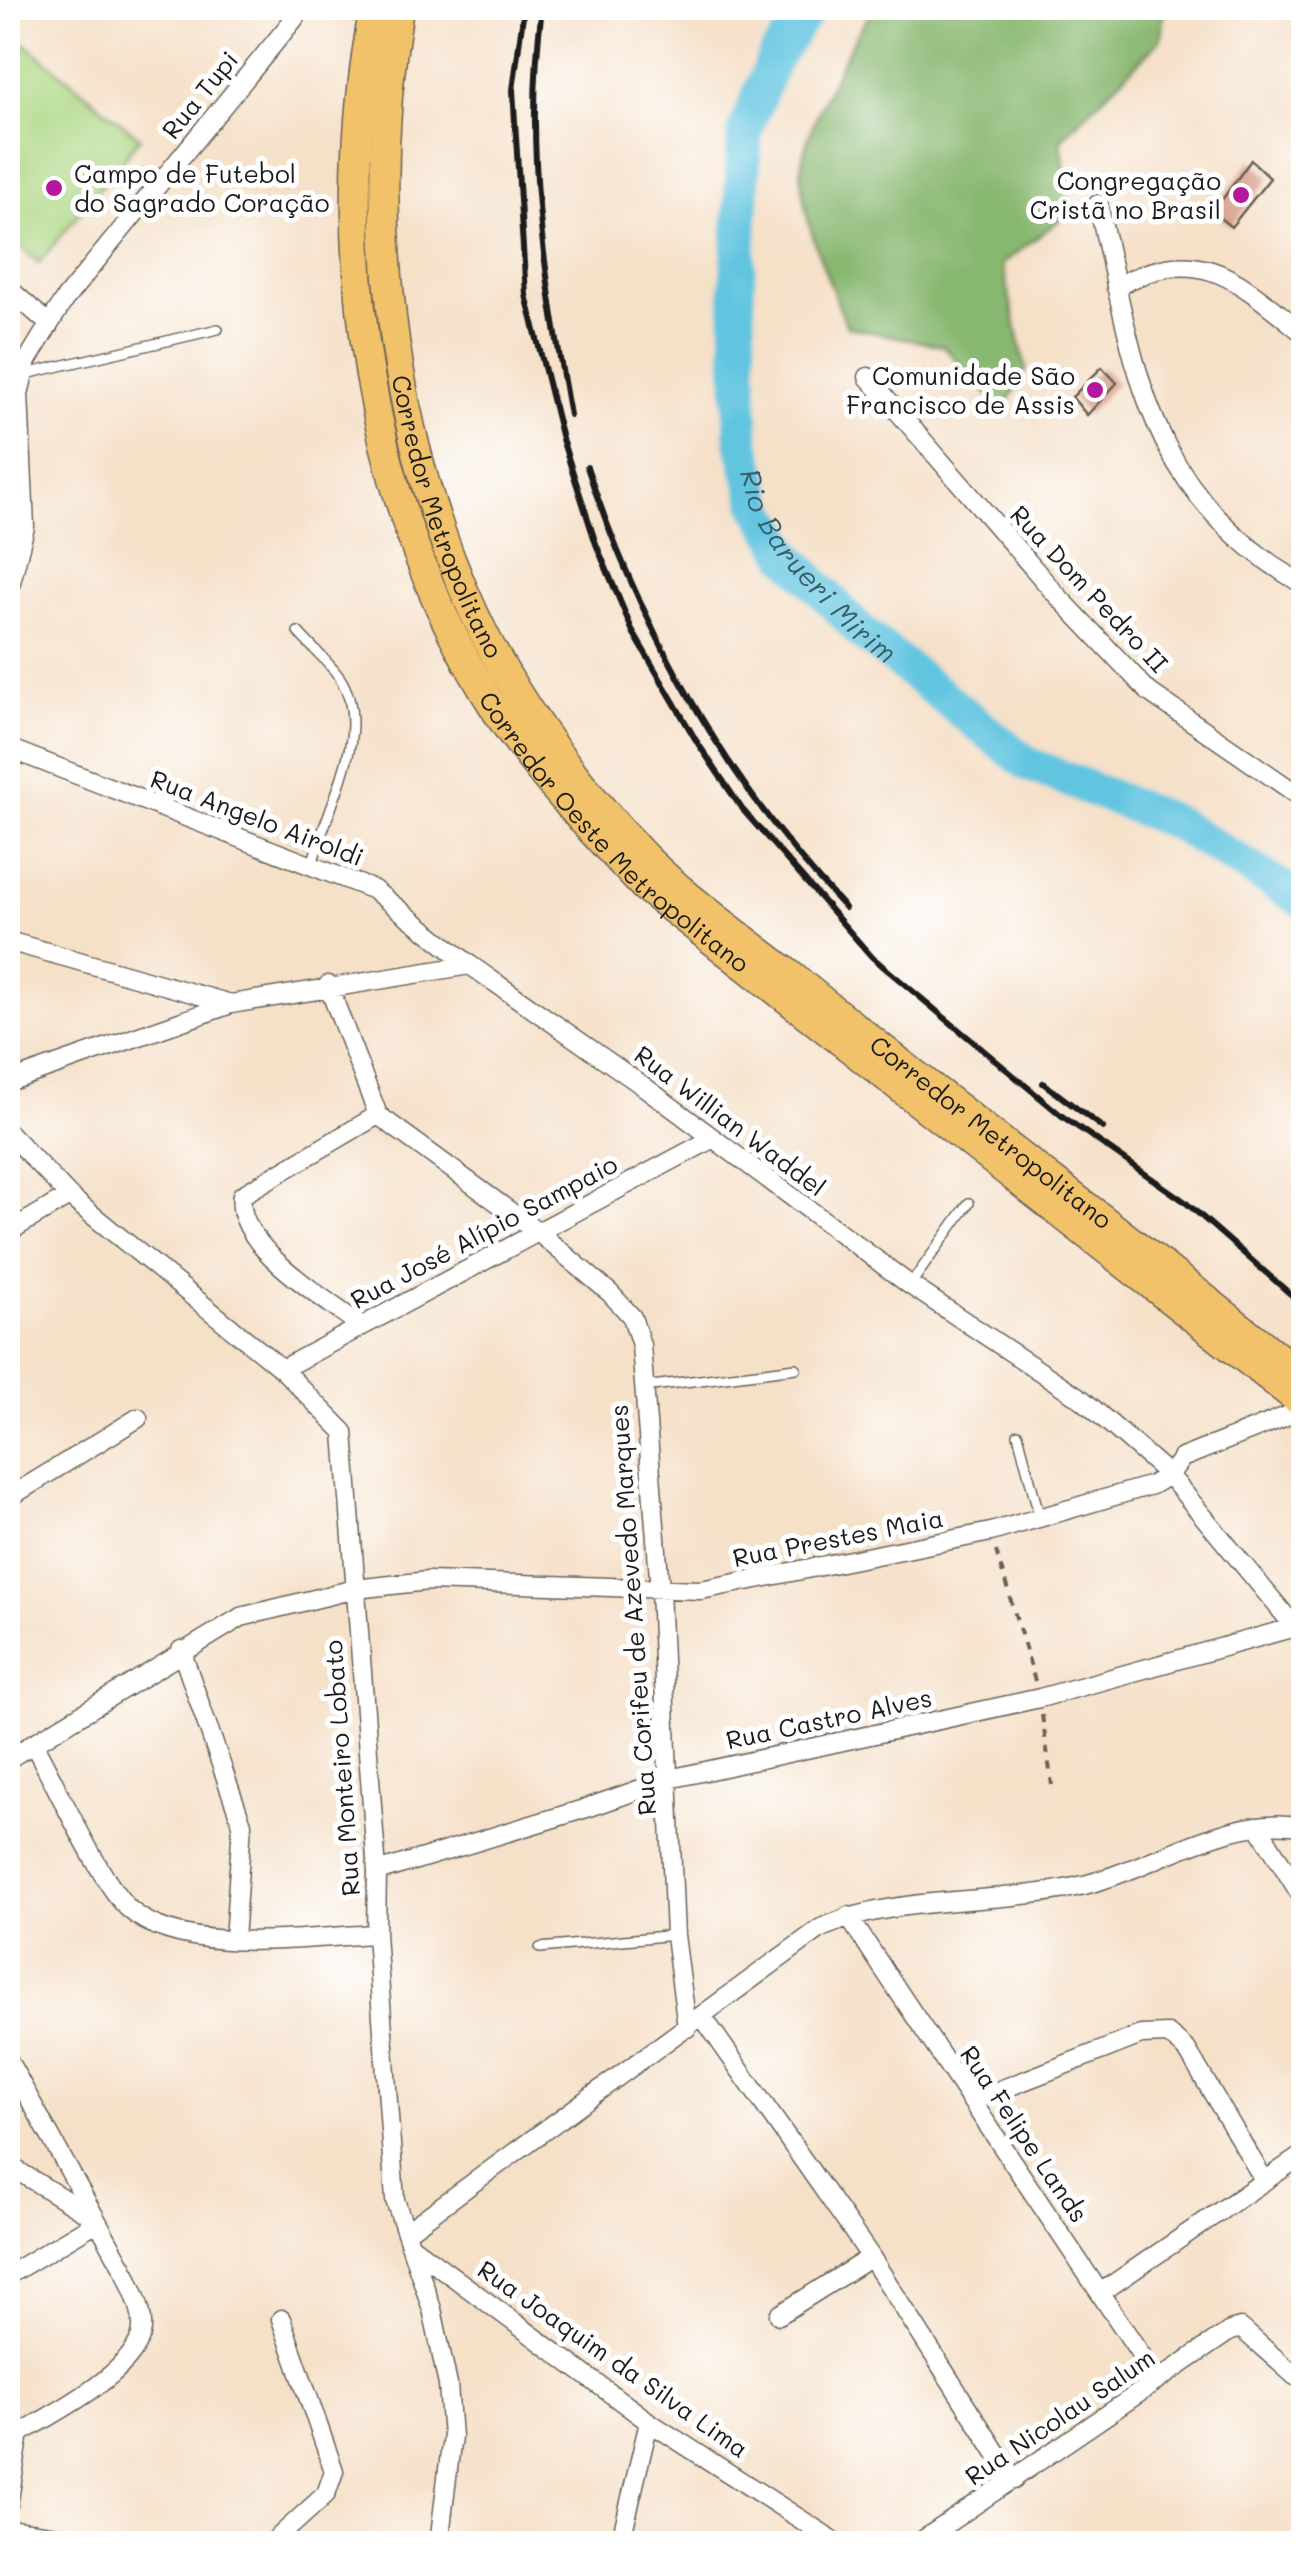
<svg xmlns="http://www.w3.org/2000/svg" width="1311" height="2551" viewBox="0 0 1311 2551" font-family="Mali,sans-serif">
  <rect width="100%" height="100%" fill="#fff"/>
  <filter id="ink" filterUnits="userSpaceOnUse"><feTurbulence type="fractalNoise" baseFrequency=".01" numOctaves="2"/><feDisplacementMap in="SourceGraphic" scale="20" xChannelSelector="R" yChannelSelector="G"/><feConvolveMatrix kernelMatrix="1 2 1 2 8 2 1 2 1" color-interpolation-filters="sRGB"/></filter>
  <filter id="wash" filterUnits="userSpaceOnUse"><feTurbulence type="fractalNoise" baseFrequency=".0048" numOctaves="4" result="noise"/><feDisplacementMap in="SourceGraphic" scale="40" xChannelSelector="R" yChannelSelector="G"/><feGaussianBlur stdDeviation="2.25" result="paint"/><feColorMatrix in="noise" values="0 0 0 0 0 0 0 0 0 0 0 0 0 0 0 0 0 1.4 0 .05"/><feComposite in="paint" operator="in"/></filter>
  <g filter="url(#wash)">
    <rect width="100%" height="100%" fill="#f5e0c8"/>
    <path fill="#abd681" stroke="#64794e" stroke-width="2.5" d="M 8,30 L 140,138 L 39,263 L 8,237 Z"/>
    <path fill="#88b76f" stroke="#526a46" stroke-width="2.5" d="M 875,8 L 1164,8 L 1161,39 L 1061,139 L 1070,212 L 1002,264 L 1026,370 L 1003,411 L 943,346 L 847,327 C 829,279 805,230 801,178 C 798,141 851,37 875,8 Z"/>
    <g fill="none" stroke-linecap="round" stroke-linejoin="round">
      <path stroke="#62c5e0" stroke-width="35" id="s1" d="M 809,8 L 774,59 L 745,130 L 737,288 L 742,440 L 759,507 L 788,555 L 861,632 L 1028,764 L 1176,823 L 1304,901"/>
    </g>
    <g id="blocks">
      <path fill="#d89e89" d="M 1251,160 L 1270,178 L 1231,227 L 1213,212 Z
        M 1102,367 L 1117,383 L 1087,415 L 1072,397 Z"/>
    </g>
  </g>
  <g filter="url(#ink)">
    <use href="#blocks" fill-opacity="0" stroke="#686158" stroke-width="2.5"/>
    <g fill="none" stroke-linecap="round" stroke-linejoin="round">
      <defs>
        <path id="service" d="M 26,374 L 218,329
          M 298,632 C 311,647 329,662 340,678 C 375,733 324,810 312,866
          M 910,1285 L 969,1203
          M 644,1387 L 796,1368
          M 1018,1434 L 1040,1518
          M 540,1948 L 675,1935"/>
        <path id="minor" d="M 1098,204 C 1137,368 1142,490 1304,585
          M 1116,287 C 1200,240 1239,281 1304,334
          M 8,288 L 49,324
          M 868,377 L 1054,592 L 1149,692 L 1304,799
          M 8,594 L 25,527 L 19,394 L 27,361 L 64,300 L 303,8
          M 8,748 L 374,890 L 470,965
          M 8,941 L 231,1004
          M 328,985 L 378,1115 L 538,1232 L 610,1293 L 632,1317 L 641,1345 L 660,1590 L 675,1935 L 687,2028
          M 8,1082 L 231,1004 L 470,965 L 646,1088 L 910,1285 L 1083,1400 L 1169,1475 L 1304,1638
          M 8,1132 L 69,1196 L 282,1369 L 344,1432 L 377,1872 L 376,1934 L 395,2200 L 432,2309 L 448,2385 L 452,2436 L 439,2544
          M 8,1232 L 69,1196
          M 361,1326 C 325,1298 234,1246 242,1195 L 378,1115
          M 282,1369 L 710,1140
          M 8,1498 L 138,1418
          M 181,1650 L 242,1824 L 234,1940
          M 33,1743 C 55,1782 100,1882 129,1909 C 182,1957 309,1937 376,1934
          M 8,1759 L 241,1617 L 355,1589 L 428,1581 L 701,1590 L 991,1532 L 1152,1485 L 1169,1475 L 1182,1458 L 1304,1409
          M 1258,1826 L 1304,1900
          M 377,1872 L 587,1808 L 669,1779 L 1040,1698 L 1295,1627
          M 848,1916 L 1158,2380
          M 702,2016 L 871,2257 L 1014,2480
          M 8,2060 L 127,2275 C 134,2293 146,2316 141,2335 C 129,2377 44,2419 8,2440
          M 972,2101 L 1141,2035 L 1168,2034 L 1187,2050 L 1264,2180
          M 8,2165 L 88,2214
          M 406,2232 L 821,1928 C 901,1893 998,1906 1084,1885 C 1154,1868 1230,1812 1304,1827
          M 410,2245 L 649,2422 L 839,2544
          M 8,2275 L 95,2223
          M 1100,2293 L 1304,2154
          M 779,2315 L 871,2257
          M 8,2505 L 20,2433
          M 8,2529 L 111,2544
          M 271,2544 L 326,2494 L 334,2471 L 281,2319
          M 620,2544 L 649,2422
          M 917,2544 L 1230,2331 L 1241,2328 L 1295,2376 L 1304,2377"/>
        <g id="primary">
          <path id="s2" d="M 374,8 C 329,244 366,510 498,714 C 540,777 592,832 644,887 L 1304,1405"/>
          <path id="s3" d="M 399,8 C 366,207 388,429 474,613 C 513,697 571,776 634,845 C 676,892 746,939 797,980 C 963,1116 1138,1241 1304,1378"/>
        </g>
      </defs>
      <use href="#service" stroke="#686158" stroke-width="12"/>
      <use href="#minor" stroke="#686158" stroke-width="21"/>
      <use href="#primary" stroke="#686158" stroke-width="31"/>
      <path stroke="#686158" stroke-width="4" stroke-dasharray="8 8" stroke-linecap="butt" d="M 996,1551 L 1035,1681
        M 1042,1715 L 1052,1785"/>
      <use href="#service" stroke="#fff" stroke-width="9"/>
      <use href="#minor" stroke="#fff" stroke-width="18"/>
      <use href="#primary" stroke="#f2c26a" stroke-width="28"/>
      <path stroke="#1c1c1c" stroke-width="6" d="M 524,8 L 513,90 L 526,295 L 562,439 L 596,544 L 633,632 L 697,742 L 742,809 L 872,957 L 1062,1116 L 1184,1201 L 1304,1306
        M 542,8 C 523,149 545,276 570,415
        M 587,467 C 640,628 728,785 845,908
        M 1043,1083 L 1103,1128"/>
    </g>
  </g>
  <g fill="#b5179e" stroke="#fff" stroke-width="4">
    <circle cx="54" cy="188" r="10"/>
    <circle cx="1241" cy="195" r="10"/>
    <circle cx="1095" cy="390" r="10"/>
  </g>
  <g text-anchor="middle" stroke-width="10" stroke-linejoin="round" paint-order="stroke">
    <g font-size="25" fill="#1c1c1c" stroke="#fff">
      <text transform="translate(200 95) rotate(-51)" y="9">Rua Tupi</text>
      <text dy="9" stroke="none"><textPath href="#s3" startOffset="518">Corredor Metropolitano</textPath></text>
      <text transform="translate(1089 589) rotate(47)" y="9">Rua Dom Pedro II</text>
      <text transform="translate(257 818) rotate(21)" y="9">Rua Angelo Airoldi</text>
      <text dy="9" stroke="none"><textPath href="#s2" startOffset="900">Corredor Oeste Metropolitano</textPath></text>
      <text transform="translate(730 1121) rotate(37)" y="9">Rua Willian Waddel</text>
      <text dy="9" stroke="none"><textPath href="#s3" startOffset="1360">Corredor Metropolitano</textPath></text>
      <text transform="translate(484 1232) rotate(-28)" y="9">Rua José Alípio Sampaio</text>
      <text transform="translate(838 1538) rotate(-11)" y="9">Rua Prestes Maia</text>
      <text transform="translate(633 1610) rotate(-94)" y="9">Rua Corifeu de Azevedo Marques</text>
      <text transform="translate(829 1719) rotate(-12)" y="9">Rua Castro Alves</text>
      <text transform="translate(342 1768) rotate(-94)" y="9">Rua Monteiro Lobato</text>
      <text transform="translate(1024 2134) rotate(56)" y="9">Rua Felipe Lands</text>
      <text transform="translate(613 2359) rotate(35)" y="9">Rua Joaquim da Silva Lima</text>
      <text transform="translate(1060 2417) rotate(-34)" y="9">Rua Nicolau Salum</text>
    </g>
    <g font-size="25" fill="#1c1c1c" stroke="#fff" text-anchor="end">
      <text x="74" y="183" text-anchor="start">Campo de Futebol<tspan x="74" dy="29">do Sagrado Coração</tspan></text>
      <text x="1221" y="190">Congregação<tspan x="1221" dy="29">Cristã no Brasil</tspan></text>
      <text x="1075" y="385">Comunidade São<tspan x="1075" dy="29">Francisco de Assis</tspan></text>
    </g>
    <g font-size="28" font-style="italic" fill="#38606a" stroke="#fff">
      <text dy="10" stroke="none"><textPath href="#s1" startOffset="600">Rio Barueri Mirim</textPath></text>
    </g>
  </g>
  <rect width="1311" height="2551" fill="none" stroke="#fff" stroke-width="40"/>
</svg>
